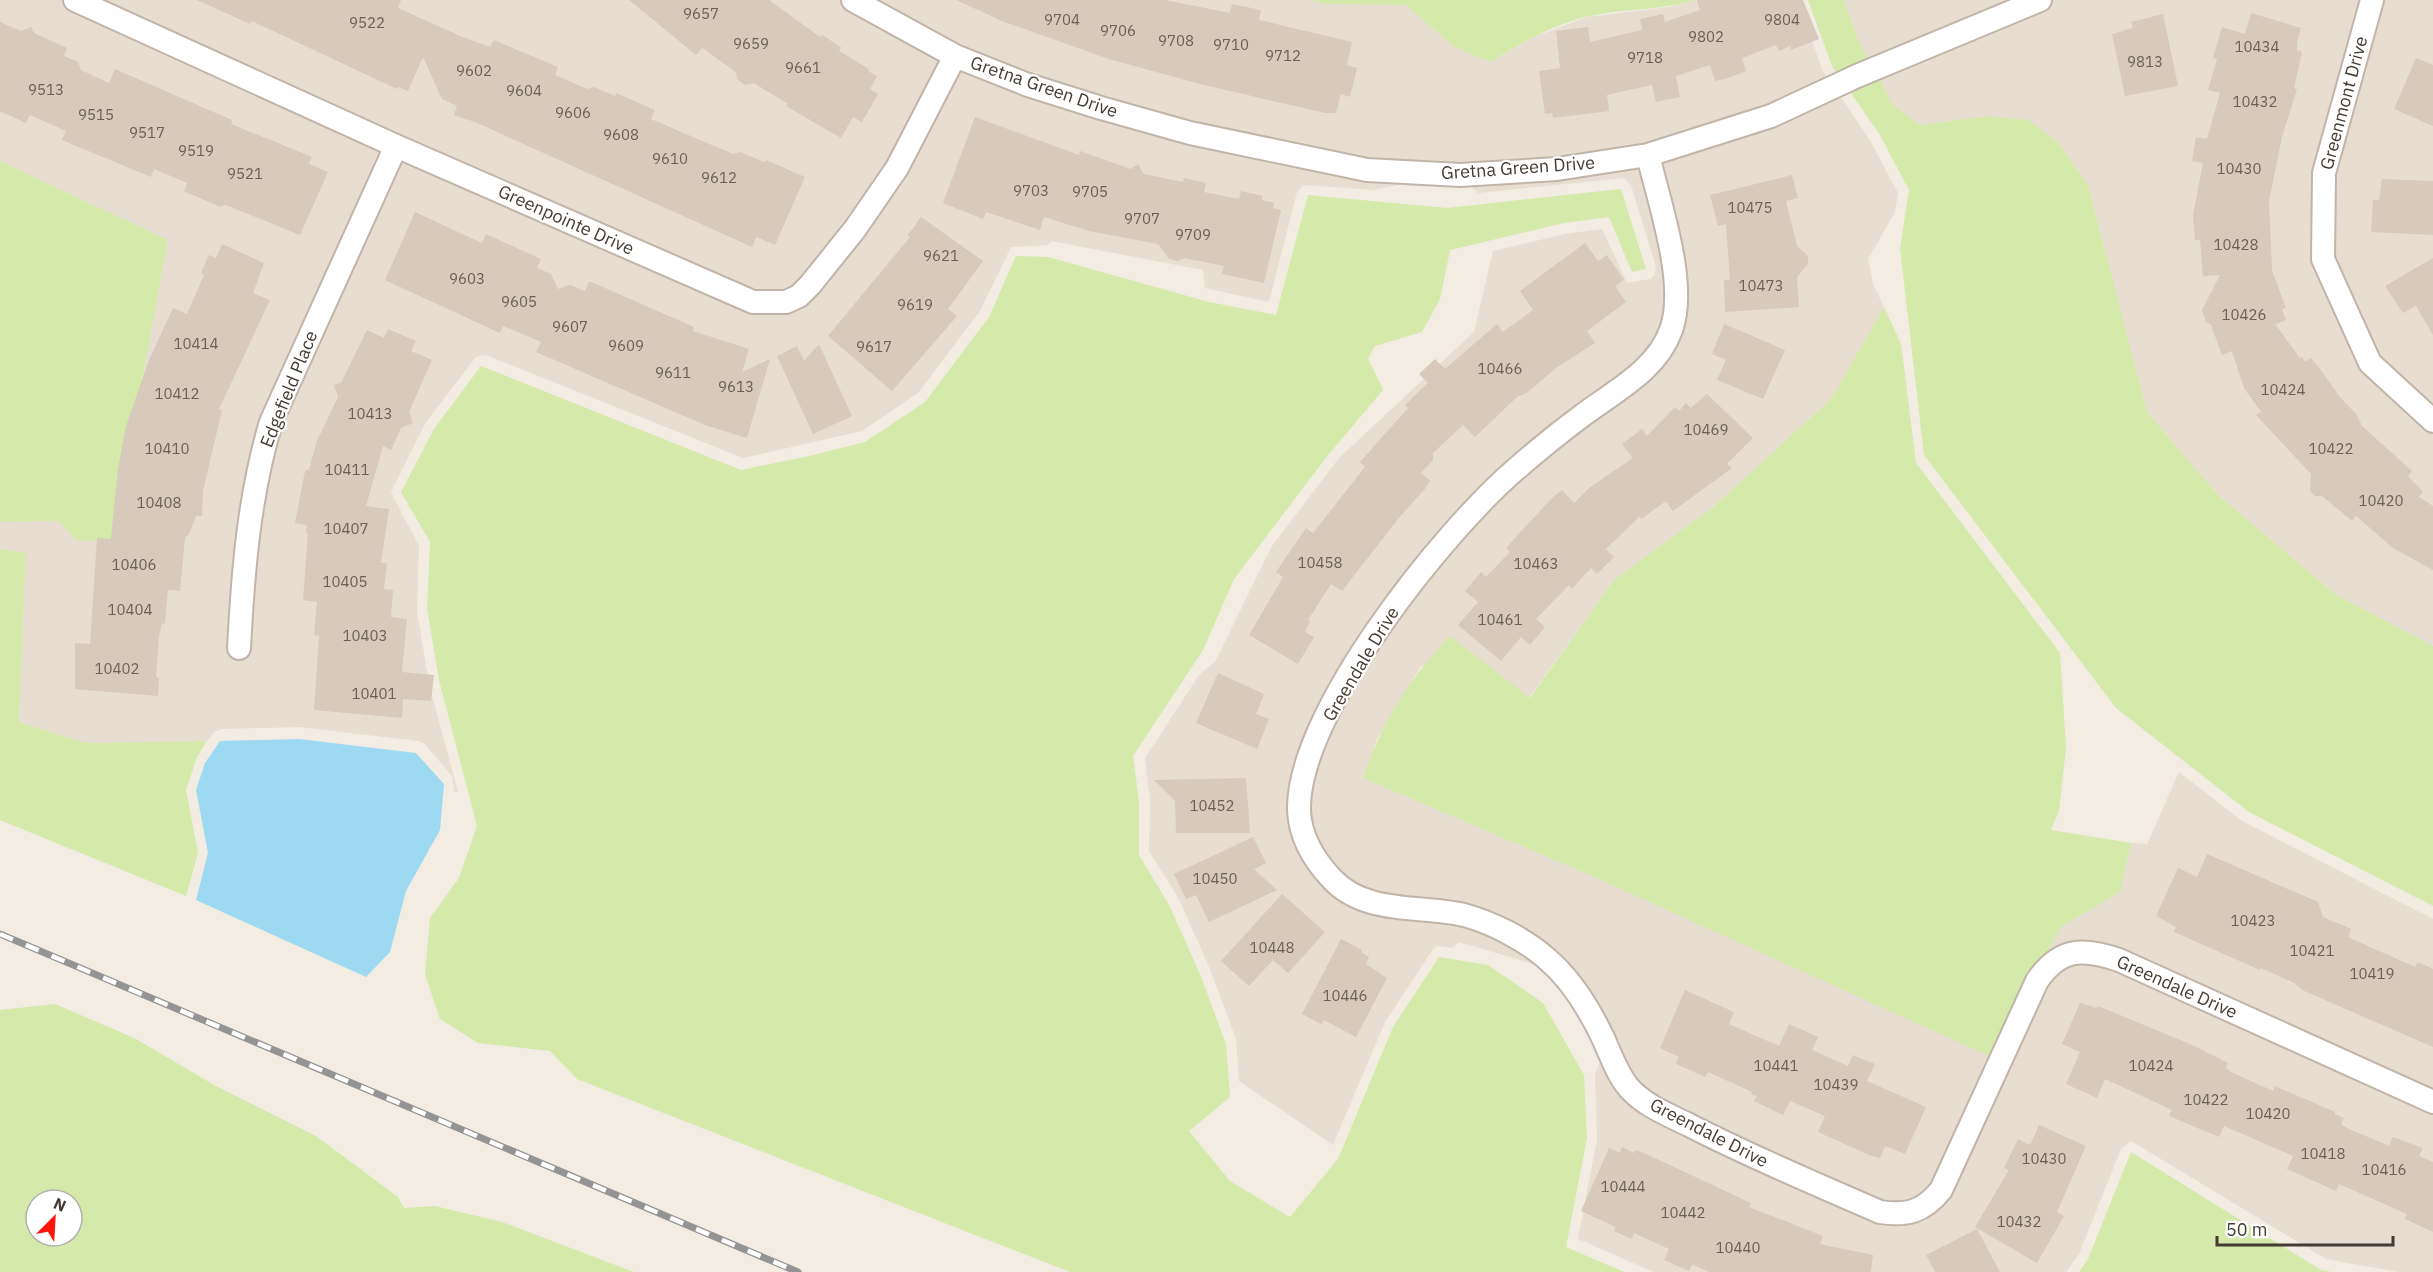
<svg xmlns="http://www.w3.org/2000/svg" width="2433" height="1272" viewBox="0 0 2433 1272" font-family="'IBM Plex Sans',sans-serif">
  <rect width="100%" height="100%" fill="#f2ece3"/>
  <path fill="#e7ddd1" d="M 0,0 L 1310,0 L 1325,4 L 1406,5 L 1453,46 L 1490,62 L 1534,37 L 1587,17 L 1670,7 L 1696,0 L 1797,0 L 1823,71 L 1871,142 L 1898,193 L 1895,212 L 1868,259 L 1873,284 L 1884,307 L 1831,399 L 1713,507 L 1614,580 L 1529,698 L 1421,666 L 1377,739 L 1363,778 L 1601,880 L 1989,1055 L 2061,927 L 2120,892 L 2131,843 L 2147,844 L 2179,772 L 2242,821 L 2433,919 L 2433,1272 L 2398,1272 L 2326,1259 L 2131,1141 L 2121,1149 L 2079,1254 L 2066,1272 L 1654,1272 L 1578,1239 L 1597,1139 L 1595,1074 L 1607,1044 L 1564,973 L 1459,942 L 1453,948 L 1438,946 L 1433,949 L 1385,1022 L 1333,1145 L 1239,1081 L 1236,1039 L 1210,969 L 1179,899 L 1149,851 L 1150,801 L 1145,758 L 1199,675 L 1215,662 L 1272,546 L 1339,458 L 1474,332 L 1493,251 L 1565,234 L 1602,229 L 1627,283 L 1650,279 L 1655,274 L 1656,267 L 1631,185 L 1624,178 L 1478,193 L 1458,172 L 1373,190 L 1304,185 L 1297,192 L 1269,302 L 1205,288 L 1203,270 L 1051,241 L 1048,245 L 1011,247 L 980,311 L 918,393 L 862,431 L 743,458 L 486,355 L 476,357 L 426,422 L 391,492 L 419,546 L 417,611 L 429,684 L 458,792 L 454,792 L 452,776 L 425,744 L 418,741 L 300,727 L 221,729 L 214,732 L 207,741 L 86,743 L 19,722 L 26,553 L 0,549 L 0,522 L 58,521 L 77,541 L 113,540 L 168,240 L 0,161 Z
    M 1844,0 L 2433,0 L 2433,646 L 2335,594 L 2217,494 L 2147,412 L 2088,185 L 2057,141 L 2028,120 L 1987,116 L 1920,125 L 1893,105 L 1858,40 Z"/>
  <path fill="#d4e9aa" fill-rule="evenodd" d="M 1310,0 L 1696,0 C 1660,11 1622,8 1586,17 C 1552,25 1520,44 1490,62 L 1453,46 L 1406,5 L 1325,4 Z
    M 1808,0 L 1844,0 L 1858,40 L 1893,105 L 1920,125 L 1987,116 L 2028,120 L 2057,141 L 2088,185 L 2147,412 L 2217,494 L 2335,594 L 2433,646 L 2433,906 L 2249,812 L 2116,708 L 1924,455 L 1900,248 L 1909,190 L 1880,135 L 1832,66 Z
    M 0,161 L 168,240 L 113,540 L 77,541 L 58,521 L 0,522 Z
    M 1621,189 L 1646,269 L 1632,272 L 1609,217 L 1564,223 L 1450,250 L 1440,299 L 1422,332 L 1375,346 L 1368,358 L 1383,390 L 1325,459 L 1234,579 L 1203,650 L 1133,756 L 1139,802 L 1139,855 L 1169,905 L 1200,974 L 1226,1044 L 1230,1097 L 1189,1131 L 1230,1181 L 1290,1217 L 1338,1159 L 1393,1027 L 1439,957 L 1488,965 L 1543,1003 L 1584,1075 L 1587,1138 L 1566,1247 L 1624,1272 L 1070,1272 L 577,1079 L 550,1051 L 478,1043 L 440,1019 L 425,974 L 430,918 L 459,878 L 477,826 L 439,680 L 427,608 L 430,542 L 401,492 L 434,429 L 481,366 L 741,470 L 814,455 L 865,442 L 925,402 L 989,317 L 1016,256 L 1048,257 L 1209,302 L 1276,315 L 1308,195 L 1447,208 Z
    M 1884,307 L 1901,344 L 1916,463 L 2060,653 L 2066,748 L 2059,811 L 2051,830 L 2131,843 L 2120,892 L 2061,927 L 1989,1056 L 1601,880 L 1363,778 C 1382,722 1409,679 1450,636 L 1530,698 L 1614,580 L 1713,507 L 1831,399 Z
    M 0,549 L 26,553 L 19,722 L 86,743 L 207,741 L 197,757 L 186,790 L 198,853 L 186,896 L 0,820 Z
    M 55,1004 L 134,1038 L 216,1086 L 316,1136 L 398,1197 L 404,1208 L 435,1206 L 502,1222 L 634,1272 L 0,1272 L 0,1010 ZM 36,1200 L 72,1200 L 72,1236 L 36,1236 Z
    M 2131,1152 L 2321,1270 L 2332,1272 L 2079,1272 L 2088,1259 Z"/>
  <path fill="#9ddaf2" d="M 299,739 L 416,753 L 444,784 L 440,830 L 406,891 L 390,952 L 366,977 L 196,900 L 208,853 L 196,790 L 205,763 L 220,741 Z"/>
  <path fill="#d7c9bc" d="M 197,0 L 401,0 L 398,8 L 465,38 L 490,47 L 494,40 L 558,67 L 555,75 L 587,89 L 594,87 L 615,96 L 616,93 L 655,110 L 651,119 L 686,134 L 733,154 L 740,152 L 764,162 L 766,160 L 805,177 L 775,245 L 756,237 L 752,247 L 475,122 L 454,115 L 457,106 L 442,99 L 423,57 L 408,91 L 398,87 L 397,89 L 252,21 L 250,24 Z
    M 629,0 L 769,0 L 820,37 L 822,35 L 841,47 L 839,51 L 869,69 L 868,71 L 877,76 L 870,89 L 878,94 L 862,122 L 853,117 L 841,138 L 786,106 L 788,104 L 754,83 L 745,85 L 737,79 L 736,72 L 702,48 L 696,55 Z
    M 956,0 L 1165,0 L 1230,13 L 1232,4 L 1261,10 L 1259,20 L 1352,42 L 1347,65 L 1357,68 L 1350,97 L 1341,94 L 1336,113 L 1325,113 L 1200,84 L 1109,59 L 1002,21 Z
    M 1697,0 L 1803,0 L 1819,39 L 1791,50 L 1790,46 L 1779,51 L 1776,45 L 1742,58 L 1746,71 L 1725,79 L 1715,81 L 1710,65 L 1676,76 L 1680,97 L 1656,102 L 1652,85 L 1607,95 L 1609,111 L 1553,118 L 1552,113 L 1545,114 L 1539,71 L 1560,68 L 1556,31 L 1588,27 L 1590,42 L 1642,30 L 1640,19 L 1663,14 L 1665,22 L 1700,10 Z
    M 2251,13 L 2301,28 L 2297,42 L 2297,50 L 2302,52 L 2294,88 L 2297,89 L 2282,137 L 2269,201 L 2272,270 L 2286,308 L 2282,309 L 2286,320 L 2275,324 L 2300,358 L 2302,356 L 2305,362 L 2311,358 L 2318,366 L 2340,397 L 2357,415 L 2362,426 L 2412,471 L 2408,476 L 2423,492 L 2419,497 L 2433,506 L 2433,570 L 2393,548 L 2356,516 L 2352,521 L 2322,496 L 2315,496 L 2310,491 L 2311,474 L 2256,415 L 2261,412 L 2244,388 L 2232,351 L 2222,355 L 2211,325 L 2206,322 L 2202,310 L 2220,275 L 2203,276 L 2200,240 L 2195,240 L 2193,215 L 2203,163 L 2192,161 L 2196,137 L 2207,139 L 2220,93 L 2208,90 L 2217,59 L 2213,58 L 2222,27 L 2245,34 Z
    M 2163,14 L 2178,86 L 2125,96 L 2112,34 L 2133,28 L 2131,22 Z
    M 0,22 L 21,31 L 31,27 L 34,33 L 67,48 L 64,56 L 78,62 L 81,70 L 109,83 L 115,69 L 232,120 L 231,124 L 312,157 L 309,164 L 328,172 L 300,235 L 226,205 L 220,207 L 184,191 L 187,183 L 154,169 L 151,177 L 62,140 L 66,131 L 30,115 L 26,123 L 0,111 Z
    M 2416,58 L 2433,65 L 2433,126 L 2394,109 Z
    M 975,117 L 1079,155 L 1080,151 L 1131,169 L 1138,164 L 1144,174 L 1183,182 L 1184,178 L 1206,183 L 1204,192 L 1239,199 L 1241,191 L 1263,196 L 1262,200 L 1274,203 L 1273,208 L 1281,210 L 1264,283 L 1222,274 L 1224,266 L 1184,258 L 1178,261 L 1169,259 L 1158,244 L 1089,231 L 1044,217 L 1040,230 L 986,212 L 983,219 L 943,203 Z
    M 1792,175 L 1798,198 L 1786,201 L 1797,246 L 1808,256 L 1808,264 L 1797,277 L 1799,307 L 1725,312 L 1724,280 L 1730,280 L 1726,224 L 1718,226 L 1710,195 Z
    M 2382,179 L 2433,181 L 2433,235 L 2371,232 L 2373,200 L 2379,200 Z
    M 415,212 L 482,243 L 486,234 L 541,259 L 537,268 L 551,274 L 558,289 L 570,285 L 585,291 L 589,281 L 694,327 L 693,331 L 749,349 L 742,372 L 770,359 L 747,438 L 705,425 L 536,352 L 541,342 L 503,326 L 500,333 L 385,280 Z
    M 921,217 L 983,261 L 948,309 L 957,316 L 892,391 L 828,336 L 910,237 L 908,235 Z
    M 1585,243 L 1598,261 L 1607,255 L 1624,280 L 1615,286 L 1626,302 L 1587,331 L 1595,343 L 1556,368 L 1527,393 L 1517,397 L 1475,437 L 1463,425 L 1433,453 L 1433,460 L 1421,473 L 1430,481 L 1424,490 L 1398,519 L 1342,591 L 1331,584 L 1308,620 L 1310,621 L 1305,632 L 1314,637 L 1298,664 L 1249,635 L 1283,577 L 1276,572 L 1306,528 L 1313,533 L 1365,467 L 1360,462 L 1408,408 L 1405,405 L 1428,383 L 1419,374 L 1435,359 L 1445,369 L 1497,324 L 1503,332 L 1533,310 L 1520,291 Z
    M 222,244 L 264,263 L 253,293 L 270,300 L 219,409 L 222,410 L 203,491 L 202,516 L 196,516 L 189,534 L 185,538 L 180,591 L 168,590 L 165,624 L 162,623 L 159,636 L 156,677 L 159,678 L 158,696 L 75,689 L 75,643 L 90,644 L 97,538 L 111,539 L 118,469 L 126,426 L 149,360 L 173,308 L 187,314 L 204,275 L 201,273 L 209,255 L 216,258 Z
    M 2433,258 L 2433,335 L 2416,306 L 2403,313 L 2385,286 Z
    M 1724,324 L 1785,350 L 1763,399 L 1717,380 L 1726,360 L 1712,354 Z
    M 388,329 L 416,341 L 411,351 L 432,360 L 409,412 L 413,423 L 401,428 L 391,450 L 383,446 L 366,506 L 389,509 L 381,563 L 387,563 L 384,589 L 393,590 L 391,617 L 407,619 L 402,672 L 434,675 L 431,701 L 403,699 L 402,718 L 314,710 L 319,636 L 314,635 L 317,602 L 303,600 L 308,533 L 306,533 L 307,525 L 295,523 L 305,471 L 309,469 L 317,441 L 338,397 L 334,385 L 341,383 L 367,330 L 384,338 Z
    M 819,344 L 852,416 L 813,434 L 777,356 L 797,346 L 804,361 Z
    M 1707,394 L 1753,438 L 1727,464 L 1732,468 L 1673,511 L 1666,501 L 1641,519 L 1640,516 L 1606,549 L 1614,557 L 1597,574 L 1591,568 L 1572,589 L 1569,585 L 1536,619 L 1545,627 L 1530,645 L 1521,637 L 1501,661 L 1458,625 L 1478,602 L 1465,591 L 1481,572 L 1486,577 L 1510,552 L 1506,548 L 1513,540 L 1553,497 L 1562,490 L 1574,503 L 1589,488 L 1633,458 L 1622,444 L 1642,429 L 1647,436 L 1675,407 L 1679,411 L 1686,403 L 1691,408 Z
    M 1218,673 L 1264,694 L 1256,714 L 1269,719 L 1257,749 L 1196,723 Z
    M 1246,778 L 1250,833 L 1176,833 L 1175,801 L 1154,780 Z
    M 1253,837 L 1266,863 L 1254,869 L 1277,890 L 1209,922 L 1196,895 L 1186,899 L 1174,874 Z
    M 2207,854 L 2318,902 L 2323,917 L 2351,929 L 2348,937 L 2415,967 L 2418,962 L 2433,969 L 2433,1047 L 2302,990 L 2294,983 L 2261,968 L 2260,970 L 2174,932 L 2176,927 L 2156,916 L 2178,868 L 2197,877 Z
    M 1282,894 L 1325,932 L 1288,973 L 1273,960 L 1249,986 L 1221,961 Z
    M 1341,939 L 1362,950 L 1361,952 L 1369,957 L 1366,964 L 1387,978 L 1356,1037 L 1324,1020 L 1321,1024 L 1302,1014 Z
    M 1685,990 L 1734,1012 L 1729,1024 L 1779,1046 L 1789,1024 L 1818,1037 L 1812,1050 L 1848,1066 L 1853,1055 L 1875,1064 L 1867,1081 L 1926,1107 L 1905,1154 L 1885,1146 L 1880,1158 L 1869,1155 L 1818,1132 L 1825,1116 L 1790,1101 L 1783,1115 L 1754,1101 L 1757,1096 L 1751,1094 L 1752,1092 L 1708,1072 L 1705,1077 L 1676,1064 L 1679,1057 L 1660,1048 Z
    M 2080,1003 L 2097,1008 L 2098,1006 L 2190,1044 L 2228,1063 L 2226,1068 L 2231,1072 L 2273,1091 L 2275,1086 L 2335,1112 L 2334,1114 L 2344,1118 L 2341,1124 L 2347,1128 L 2389,1146 L 2393,1137 L 2423,1148 L 2419,1156 L 2433,1162 L 2433,1232 L 2405,1219 L 2407,1214 L 2339,1184 L 2336,1191 L 2287,1169 L 2293,1156 L 2224,1126 L 2219,1137 L 2169,1116 L 2172,1110 L 2105,1079 L 2097,1098 L 2066,1084 L 2080,1052 L 2062,1044 Z
    M 2039,1125 L 2086,1146 L 2057,1212 L 2064,1216 L 2037,1263 L 1975,1227 L 2009,1170 L 2004,1168 L 2018,1139 L 2030,1145 Z
    M 1622,1147 L 1634,1153 L 1635,1150 L 1644,1153 L 1751,1203 L 1749,1207 L 1823,1236 L 1820,1244 L 1873,1255 L 1871,1272 L 1709,1272 L 1692,1264 L 1689,1271 L 1664,1260 L 1669,1249 L 1634,1233 L 1632,1239 L 1614,1231 L 1616,1227 L 1581,1211 L 1609,1148 L 1620,1153 Z
    M 1977,1229 L 2000,1272 L 1935,1272 L 1926,1255 Z"/>
  <g fill="none" stroke-linecap="round" stroke-linejoin="round">
    <defs>
      <path id="street" d="M 75,0 L 396,146 L 753,302 L 786,302 L 799,296 L 810,285 L 855,229 L 897,168 L 955,56
        M 853,0 L 955,56 L 1028,85 L 1101,108 L 1190,133 L 1367,170 L 1460,175 L 1557,169 L 1648,155 L 1771,116 L 1857,76 L 2040,0
        M 2372,0 L 2324,173 L 2323,259 L 2370,363 L 2433,421
        M 1648,155 C 1659,203 1688,284 1671,330 C 1657,370 1615,391 1583,415 C 1560,432 1538,450 1516,469 C 1444,531 1297,713 1299,810 C 1300,837 1314,860 1332,879 C 1365,915 1422,905 1464,915 C 1493,923 1524,939 1546,958 C 1572,980 1590,1010 1604,1040 C 1611,1056 1618,1075 1629,1088 C 1645,1106 1669,1115 1689,1125 C 1751,1157 1816,1184 1880,1212 C 1907,1216 1923,1212 1941,1190 L 2037,981 C 2060,947 2084,948 2119,960 L 2433,1102
        M 239,648 C 243,571 249,496 271,422 L 396,146"/>
    </defs>
    <use href="#street" stroke="#c1b5a9" stroke-width="26"/>
    <use href="#street" stroke="#fff" stroke-width="22"/>
    <defs>
      <path id="rail" d="M 0,934 L 798,1272"/>
    </defs>
    <use href="#rail" stroke="#949494" stroke-width="7"/>
    <use href="#rail" stroke="#fff" stroke-width="4.5" stroke-dasharray="14" stroke-linecap="butt"/>
  </g>
  <g text-anchor="middle" stroke-width="4.5" stroke-linejoin="round" paint-order="stroke">
    <g font-size="15" fill="#695f55">
      <text x="701" y="19">9657</text>
      <text x="1062" y="25">9704</text>
      <text x="1782" y="25">9804</text>
      <text x="367" y="28">9522</text>
      <text x="1118" y="36">9706</text>
      <text x="1706" y="42">9802</text>
      <text x="1176" y="46">9708</text>
      <text x="751" y="49">9659</text>
      <text x="1231" y="50">9710</text>
      <text x="2257" y="52">10434</text>
      <text x="1283" y="61">9712</text>
      <text x="1645" y="63">9718</text>
      <text x="2145" y="67">9813</text>
      <text x="803" y="73">9661</text>
      <text x="474" y="76">9602</text>
      <text x="46" y="95">9513</text>
      <text x="524" y="96">9604</text>
      <text x="2255" y="107">10432</text>
      <text x="573" y="118">9606</text>
      <text x="96" y="120">9515</text>
      <text x="147" y="138">9517</text>
      <text x="621" y="140">9608</text>
      <text x="196" y="156">9519</text>
      <text x="670" y="164">9610</text>
      <text x="2239" y="174">10430</text>
      <text x="245" y="179">9521</text>
      <text x="719" y="183">9612</text>
      <text x="1031" y="196">9703</text>
      <text x="1090" y="197">9705</text>
      <text x="1750" y="213">10475</text>
      <text x="1142" y="224">9707</text>
      <text x="1193" y="240">9709</text>
      <text x="2236" y="250">10428</text>
      <text x="941" y="261">9621</text>
      <text x="467" y="284">9603</text>
      <text x="1761" y="291">10473</text>
      <text x="519" y="307">9605</text>
      <text x="915" y="310">9619</text>
      <text x="2244" y="320">10426</text>
      <text x="570" y="332">9607</text>
      <text x="196" y="349">10414</text>
      <text x="626" y="351">9609</text>
      <text x="874" y="352">9617</text>
      <text x="1500" y="374">10466</text>
      <text x="673" y="378">9611</text>
      <text x="736" y="392">9613</text>
      <text x="2283" y="395">10424</text>
      <text x="177" y="399">10412</text>
      <text x="370" y="419">10413</text>
      <text x="1706" y="435">10469</text>
      <text x="167" y="454">10410</text>
      <text x="2331" y="454">10422</text>
      <text x="347" y="475">10411</text>
      <text x="2381" y="506">10420</text>
      <text x="159" y="508">10408</text>
      <text x="346" y="534">10407</text>
      <text x="1320" y="568">10458</text>
      <text x="1536" y="569">10463</text>
      <text x="134" y="570">10406</text>
      <text x="345" y="587">10405</text>
      <text x="130" y="615">10404</text>
      <text x="1500" y="625">10461</text>
      <text x="365" y="641">10403</text>
      <text x="117" y="674">10402</text>
      <text x="374" y="699">10401</text>
      <text x="1212" y="811">10452</text>
      <text x="1215" y="884">10450</text>
      <text x="2253" y="926">10423</text>
      <text x="1272" y="953">10448</text>
      <text x="2312" y="956">10421</text>
      <text x="2372" y="979">10419</text>
      <text x="1345" y="1001">10446</text>
      <text x="1776" y="1071">10441</text>
      <text x="2151" y="1071">10424</text>
      <text x="1836" y="1090">10439</text>
      <text x="2206" y="1105">10422</text>
      <text x="2268" y="1119">10420</text>
      <text x="2323" y="1159">10418</text>
      <text x="2044" y="1164">10430</text>
      <text x="2384" y="1175">10416</text>
      <text x="1623" y="1192">10444</text>
      <text x="1683" y="1218">10442</text>
      <text x="2019" y="1227">10432</text>
      <text x="1738" y="1253">10440</text>
    </g>
    <g font-size="18" fill="#443c33" stroke="#fff">
      <text transform="translate(1044 87) rotate(19)" y="6">Gretna Green Drive</text>
      <text transform="translate(2344 103) rotate(-75)" y="6">Greenmont Drive</text>
      <text transform="translate(1518 168) rotate(-4)" y="6">Gretna Green Drive</text>
      <text transform="translate(566 220) rotate(24)" y="6">Greenpointe Drive</text>
      <text transform="translate(289 389) rotate(-68)" y="6">Edgefield Place</text>
      <text transform="translate(1361 664) rotate(-59)" y="6">Greendale Drive</text>
      <text transform="translate(2177 987) rotate(24)" y="6">Greendale Drive</text>
      <text transform="translate(1709 1133) rotate(27)" y="6">Greendale Drive</text>
    </g>
  </g>
  <g transform="translate(54 1218) rotate(24)"><circle r="28" fill="#ffffff" stroke="#b4b1ad" stroke-width="1.5"/>
  <path d="M0-4.5L10 22L0 15L-10 22Z" fill="#ff150e"/>
  <text y="-9" font-size="16" font-weight="bold" text-anchor="middle" fill="#443c33">N</text>
  </g>
  <path d="M2217 1236v9h176v-9" fill="none" stroke="#443c33" stroke-width="3"/>
  <text x="2226" y="1236" font-size="18" fill="#443c33" stroke="#ffffff" stroke-width="4.5" paint-order="stroke">50 m</text>
</svg>
